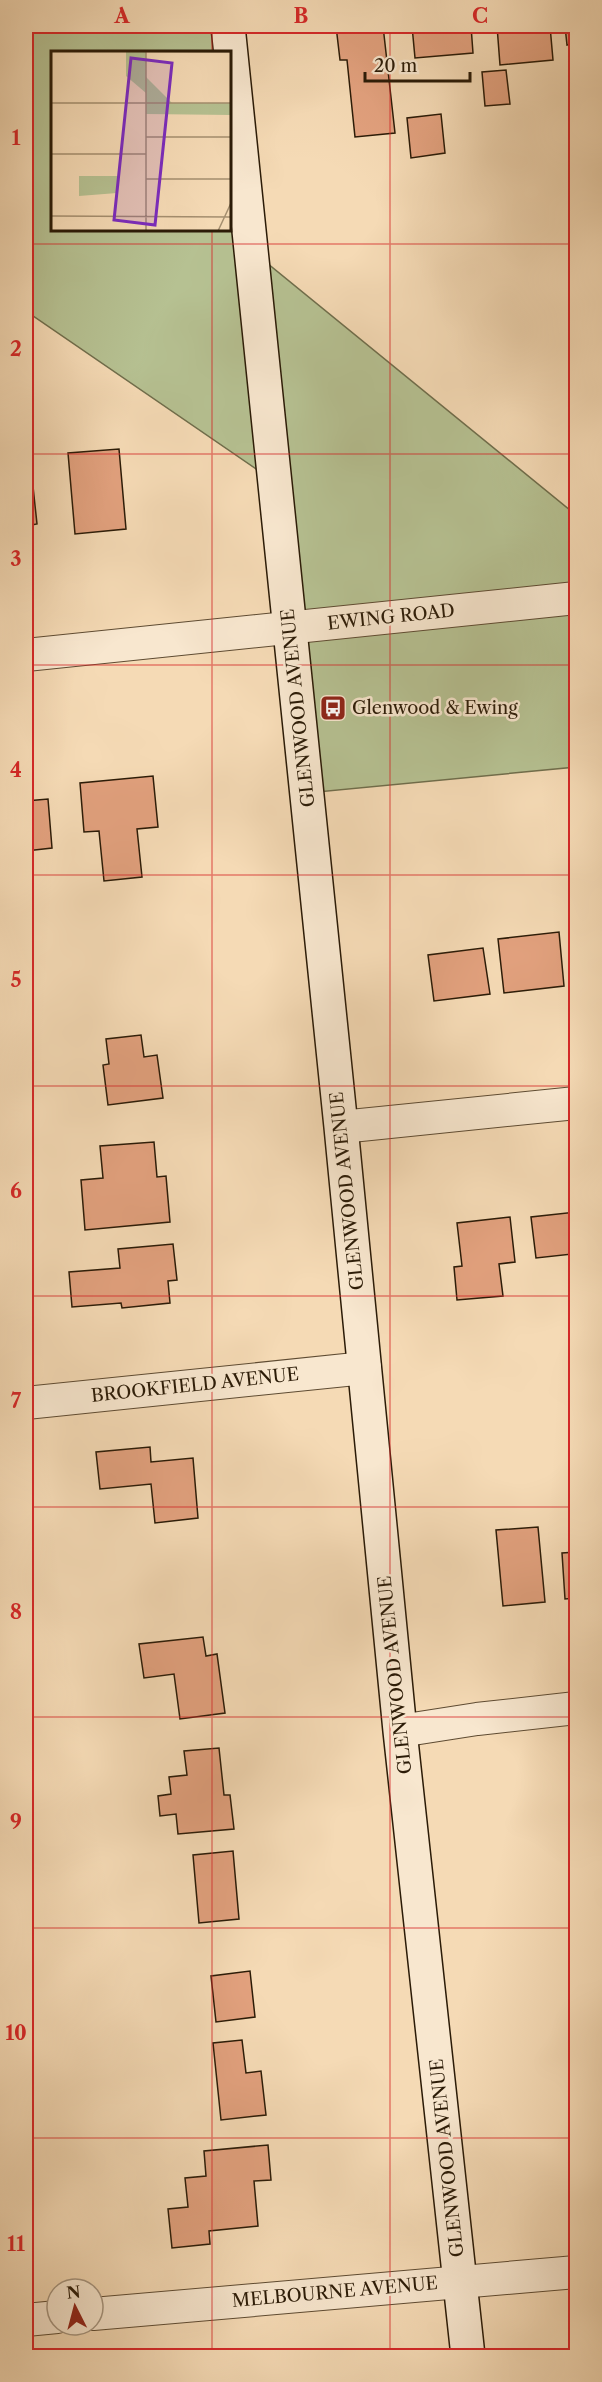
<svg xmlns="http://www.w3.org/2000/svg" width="602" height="2382" viewBox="0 0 602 2382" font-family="'Libre Caslon Text',serif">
  <rect width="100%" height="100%" fill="#f5dab5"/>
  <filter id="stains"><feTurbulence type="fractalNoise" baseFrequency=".00333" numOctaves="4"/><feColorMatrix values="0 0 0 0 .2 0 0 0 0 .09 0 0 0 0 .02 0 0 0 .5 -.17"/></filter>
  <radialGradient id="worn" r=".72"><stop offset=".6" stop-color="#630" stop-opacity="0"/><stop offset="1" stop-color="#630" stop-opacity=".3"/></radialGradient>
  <path fill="#b6c192" stroke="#706e4c" stroke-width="1.5" fill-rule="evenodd" d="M 26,26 L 228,26 L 251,250 L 576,515 L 576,767 L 307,793 L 275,482 L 26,311 ZM 52,52 L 230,52 L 230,230 L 52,230 Z"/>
  <path fill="#e2a17e" stroke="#2b1b07" stroke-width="1.5" d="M 336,26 L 383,26 L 395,133 L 355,137 L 347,60 L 340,60 Z
    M 412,26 L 471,26 L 473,53 L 415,58 Z
    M 497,26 L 550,26 L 553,60 L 500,65 Z
    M 565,26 L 576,26 L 576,43 L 567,45 Z
    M 506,70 L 510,104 L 485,106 L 482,72 Z
    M 441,114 L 445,153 L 411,158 L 407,118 Z
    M 119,449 L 126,529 L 75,534 L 68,453 Z
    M 26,477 L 32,477 L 37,524 L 26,526 Z
    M 153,776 L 158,827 L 137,829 L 142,877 L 104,881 L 99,831 L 84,832 L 80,783 Z
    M 48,799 L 52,848 L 26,851 L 26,801 Z
    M 559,932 L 564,986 L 504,993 L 498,939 Z
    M 483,948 L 490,994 L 434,1001 L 428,955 Z
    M 141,1035 L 144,1057 L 157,1055 L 163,1098 L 108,1105 L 103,1065 L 109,1064 L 106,1039 Z
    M 154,1142 L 157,1177 L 166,1176 L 170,1222 L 85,1230 L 81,1180 L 103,1178 L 100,1146 Z
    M 576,1212 L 576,1263 L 574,1263 L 572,1254 L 536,1258 L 531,1217 Z
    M 510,1217 L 515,1262 L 499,1264 L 503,1296 L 457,1300 L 454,1267 L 462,1266 L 457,1223 Z
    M 173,1244 L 177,1280 L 168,1281 L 170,1303 L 122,1308 L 121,1303 L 72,1307 L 69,1272 L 120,1268 L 118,1249 Z
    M 150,1447 L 151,1462 L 193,1458 L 198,1518 L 155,1523 L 151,1484 L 100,1489 L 96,1452 Z
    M 538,1527 L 545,1602 L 503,1606 L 496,1530 Z
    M 576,1552 L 576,1598 L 565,1599 L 562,1553 Z
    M 203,1637 L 206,1656 L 217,1654 L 225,1713 L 180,1719 L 174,1674 L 144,1678 L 139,1644 Z
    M 219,1748 L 224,1795 L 230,1795 L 234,1829 L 178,1834 L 176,1814 L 160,1816 L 158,1796 L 171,1794 L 169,1777 L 187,1775 L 184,1751 Z
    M 233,1851 L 239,1919 L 199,1923 L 193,1855 Z
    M 250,1971 L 255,2017 L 216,2022 L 211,1976 Z
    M 242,2040 L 246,2073 L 261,2071 L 266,2115 L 221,2120 L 213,2043 Z
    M 268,2145 L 271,2180 L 254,2181 L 258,2226 L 209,2231 L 210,2244 L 172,2248 L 168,2209 L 188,2207 L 185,2178 L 206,2176 L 204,2151 Z"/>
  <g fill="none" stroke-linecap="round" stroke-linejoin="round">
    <defs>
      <path id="street" d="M 26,655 L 576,598
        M 341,1127 L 576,1103
        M 26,1403 L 365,1368
        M 400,1731 L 477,1719 L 576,1708
        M 93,2314 L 576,2272
        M 26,2320 L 57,2317"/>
      <path id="secondary" d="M 228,26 L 341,1127 L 400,1731 L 468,2356"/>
    </defs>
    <use href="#street" stroke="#5e4b32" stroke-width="34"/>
    <use href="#secondary" stroke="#2b1b07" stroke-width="36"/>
    <use href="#street" stroke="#f8e7cf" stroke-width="32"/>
    <use href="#secondary" stroke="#f8e7cf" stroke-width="33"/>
  </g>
  <path fill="none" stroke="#d62828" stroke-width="1.5" stroke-opacity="0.55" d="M 212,26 L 212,52M 390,26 L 390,2356M 212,230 L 212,2356M 26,244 L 576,244M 26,454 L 576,454M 26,665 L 576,665M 26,875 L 576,875M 26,1086 L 576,1086M 26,1296 L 576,1296M 26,1507 L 576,1507M 26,1717 L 576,1717M 26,1928 L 576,1928M 26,2138 L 576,2138"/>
  <defs>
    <symbol id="bus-square" viewBox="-11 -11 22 22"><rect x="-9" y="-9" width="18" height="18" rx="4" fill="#8f2418" stroke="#f8e7cf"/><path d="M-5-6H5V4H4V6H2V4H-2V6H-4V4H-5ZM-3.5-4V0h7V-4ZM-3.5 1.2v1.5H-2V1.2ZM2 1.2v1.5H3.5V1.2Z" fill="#fff"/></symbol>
  </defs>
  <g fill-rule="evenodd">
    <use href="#bus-square" x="318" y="693" width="30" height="30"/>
  </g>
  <g text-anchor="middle" stroke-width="5" stroke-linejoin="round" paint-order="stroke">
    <g font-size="18" fill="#2b1b07" stroke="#f8e7cf">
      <text transform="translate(391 617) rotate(-6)" y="6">EWING ROAD</text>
      <text transform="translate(298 708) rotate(-96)" y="6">GLENWOOD AVENUE</text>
      <text transform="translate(347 1191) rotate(-96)" y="6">GLENWOOD AVENUE</text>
      <text transform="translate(195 1385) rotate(-6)" y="6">BROOKFIELD AVENUE</text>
      <text transform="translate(395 1675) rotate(-96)" y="6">GLENWOOD AVENUE</text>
      <text transform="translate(447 2158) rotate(-96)" y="6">GLENWOOD AVENUE</text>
      <text transform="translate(335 2292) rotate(-5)" y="6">MELBOURNE AVENUE</text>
    </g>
    <g font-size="18" fill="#2b1b07" stroke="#f8e7cf" text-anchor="start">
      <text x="352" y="714">Glenwood &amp; Ewing</text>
    </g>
  </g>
  <g transform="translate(51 51)">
    <rect width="180" height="180" fill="#f5dab5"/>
    <path d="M 95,0 L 95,26 L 121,52 L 180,52 L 180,64 L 95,63 L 95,42 L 75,25 L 75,1 ZM 28,125 L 66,125 L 66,142 L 28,145 Z" fill="#b6c192"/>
    <path fill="none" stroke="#a48e6f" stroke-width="1.5" d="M 37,0 L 180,1M 0,52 L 180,52M 95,86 L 180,86M 0,103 L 95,103M 95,128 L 180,128M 0,165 L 180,166M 95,180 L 95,0M 167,180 L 180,152"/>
    <path fill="#7b2cbf" fill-opacity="0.15" stroke="#7b2cbf" stroke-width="3" d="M 80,7 L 121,12 L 104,174 L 63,169 Z"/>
    <rect width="180" height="180" fill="none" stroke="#2b1b07" stroke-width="3"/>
  </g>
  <rect width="602" height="2382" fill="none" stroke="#f5dab5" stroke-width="66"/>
  <g transform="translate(75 2307) rotate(354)"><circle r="28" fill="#f8e7cf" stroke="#a6957f" stroke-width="1.5"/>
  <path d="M0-4.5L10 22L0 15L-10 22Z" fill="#8f2418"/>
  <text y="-9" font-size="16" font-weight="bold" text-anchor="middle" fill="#2b1b07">N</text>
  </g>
  <path d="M365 72v9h105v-9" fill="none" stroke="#2b1b07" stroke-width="3"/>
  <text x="374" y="72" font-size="18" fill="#2b1b07" stroke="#f8e7cf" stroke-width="4.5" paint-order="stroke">20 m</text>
  <rect x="33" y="33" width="536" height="2316" fill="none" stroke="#d62828" stroke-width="2"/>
  <g font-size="20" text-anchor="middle" font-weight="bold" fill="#d62828">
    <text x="122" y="23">A</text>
    <text x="301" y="23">B</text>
    <text x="480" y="23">C</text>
    <text x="16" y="145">1</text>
    <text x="16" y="356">2</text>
    <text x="16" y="566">3</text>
    <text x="16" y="777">4</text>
    <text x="16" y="987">5</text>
    <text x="16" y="1198">6</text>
    <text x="16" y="1408">7</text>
    <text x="16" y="1619">8</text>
    <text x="16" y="1829">9</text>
    <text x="16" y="2040">10</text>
    <text x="16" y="2251">11</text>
  </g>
  <rect width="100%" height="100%" filter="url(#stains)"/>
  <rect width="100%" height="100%" fill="url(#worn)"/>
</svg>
